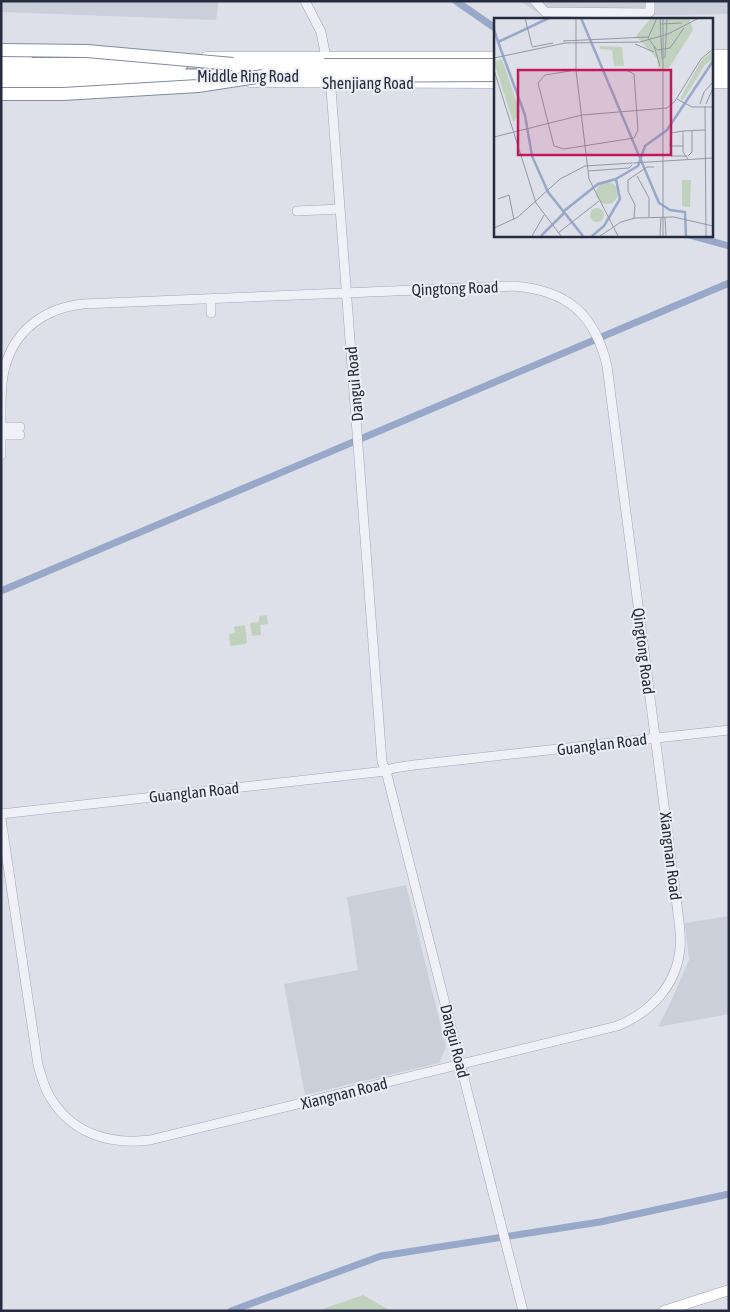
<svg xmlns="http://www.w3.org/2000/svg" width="730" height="1312" viewBox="0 0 730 1312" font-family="'Asap Condensed',sans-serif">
  <rect width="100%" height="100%" fill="#dde0e8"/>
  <path fill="#cbcfda" d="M 1,1 L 219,1 L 216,20 L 1,12 Z
    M 520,1 L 729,1 L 729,14 L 544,17 Z
    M 406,885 L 446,1047 L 439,1063 L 305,1095 L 284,984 L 358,970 L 347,897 Z
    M 729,916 L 729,1014 L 658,1027 L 671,1001 L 689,960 L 685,923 Z"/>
  <path fill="#c0d2be" d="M 267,615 L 268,624 L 260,625 L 261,635 L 252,636 L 250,623 L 259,622 L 259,616 Z
    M 245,625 L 247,642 L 245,644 L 230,646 L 229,634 L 235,633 L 234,627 Z
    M 363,1295 L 391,1311 L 317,1311 Z"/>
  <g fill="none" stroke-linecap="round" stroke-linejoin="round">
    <path stroke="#97a8c9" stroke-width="7" d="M 456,1 L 495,28
      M 689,235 L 729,246
      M 1,591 L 729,283
      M 231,1311 L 381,1256 L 600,1222 L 729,1194"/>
    <defs>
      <path id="minor" d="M 305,1 L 321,32 L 327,63
        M 535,1 L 545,12 L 648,13 L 650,12 L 650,1
        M 330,76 L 382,762 L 386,771 L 523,1311
        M 297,211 L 340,209
        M 211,299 L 211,313
        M 1,427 L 20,427
        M 1,435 L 20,435
        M 1,455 C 1,440 1,424 1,409 C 1,395 1,381 5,367 C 15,329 46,308 83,304 L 513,286 C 567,290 595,314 607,366 L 679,921 C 680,930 681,939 680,948 C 677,985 650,1013 617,1026 L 150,1140 C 110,1145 72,1134 50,1097 C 44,1087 41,1076 38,1065 L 1,819
        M 1,814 L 386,771 L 394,768 L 414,765 L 729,730"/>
      <path id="major" d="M 711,55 L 729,55
        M 1,56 L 27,56
        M 206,57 L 495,57
        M 1,82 L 170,82
        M 250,82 L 495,83
        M 711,83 L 729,83
        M 664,1311 L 729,1290"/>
      <path id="highway" d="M 1,64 L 182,64
        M 224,64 L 324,65
        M 711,64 L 729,64
        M 1,74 L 324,76
        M 711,76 L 729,76"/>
    </defs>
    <use href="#minor" stroke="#a2a6b2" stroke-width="10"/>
    <use href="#major" stroke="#9ca2b4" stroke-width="11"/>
    <use href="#highway" stroke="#848b9f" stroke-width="14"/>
    <use href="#minor" stroke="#f0f1f6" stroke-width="9"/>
    <use href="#major" stroke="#fff" stroke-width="10"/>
    <use href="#highway" stroke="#fff" stroke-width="12"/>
    <defs>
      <path id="highway-bridge" d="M 1,50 L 87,51 L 233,64
        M 324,65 L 495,65
        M 324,76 L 495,75
        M 1,94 L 63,94 L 198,86 L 263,76"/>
    </defs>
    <use href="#highway-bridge" stroke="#848b9f" stroke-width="14" stroke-linecap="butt"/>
    <use href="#highway-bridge" stroke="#fff" stroke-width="12"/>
  </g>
  <g text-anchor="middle" stroke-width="4" stroke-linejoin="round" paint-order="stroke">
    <g font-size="16" fill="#262c3f" stroke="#edeff5">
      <text x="248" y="82">Middle Ring Road</text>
      <text x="368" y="89">Shenjiang Road</text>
      <text transform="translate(455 288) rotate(-2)" y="6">Qingtong Road</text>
      <text transform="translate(354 384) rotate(-95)" y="6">Dangui Road</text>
      <text transform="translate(644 651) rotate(83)" y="6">Qingtong Road</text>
      <text transform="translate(602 744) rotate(-7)" y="6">Guanglan Road</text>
      <text transform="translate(194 792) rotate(-6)" y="6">Guanglan Road</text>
      <text transform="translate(671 856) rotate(83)" y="6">Xiangnan Road</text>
      <text transform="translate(455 1041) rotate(76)" y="6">Dangui Road</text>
      <text transform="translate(344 1093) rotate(-14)" y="6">Xiangnan Road</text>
    </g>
  </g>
  <g transform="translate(494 18)">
    <rect width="219" height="219" fill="#dde0e8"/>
    <path d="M 157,0 L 195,0 L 199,12 L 175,50 L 164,50 L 163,41 L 142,18 ZM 106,28 L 128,29 L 130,48 L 120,48 L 118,32 L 106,31 ZM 219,33 L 219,41 L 211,47 L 189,82 L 186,81 L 207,43 ZM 8,41 L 26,94 L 21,103 L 19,104 L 0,44 ZM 188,162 L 197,162 L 196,189 L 188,188 ZM102 175a11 11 0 1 1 22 0a11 11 0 1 1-22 0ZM96 197a7 7 0 1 1 14 0a7 7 0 1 1-14 0Z" fill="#c0d2be"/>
    <path fill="none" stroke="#97a8c9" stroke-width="2.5" d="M 87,0 L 165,185 L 176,192 L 191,194 L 192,218M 0,12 L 7,32M 4,24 L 55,0M 7,32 L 31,97 L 38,138 L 54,174 L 89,218M 70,193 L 104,166 L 122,161M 47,218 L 70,195M 98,218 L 110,208 L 126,181 L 122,161 L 144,148 L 151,128 L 173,112 L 219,43"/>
    <path fill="none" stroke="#9498a4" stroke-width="1" d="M 31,0 L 38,28M 82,0 L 82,52 L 95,161 L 124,218M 163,0 L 154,20 L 163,32 L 176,30 L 190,10M 166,0 L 168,41M 166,6 L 188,5M 69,23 L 154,19M 141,26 L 160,34M 160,28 L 166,48M 38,29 L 59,25M 0,40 L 71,25 L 146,24 L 174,16 L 205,0M 171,40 L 173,0M 0,52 L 42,185 L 67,218M 82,52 L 132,52 L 140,56 L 144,112 L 140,120 L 70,131 L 60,128 L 44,65 L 51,57 ZM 183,81 L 198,89 L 219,89M 206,86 L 210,74 L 219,64M 212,86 L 219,70M 211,88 L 212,218M 189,113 L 211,112M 0,119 L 88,97 L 173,90 L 181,83 L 207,41 L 219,31M 189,128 L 176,128 L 177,115 L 189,113 L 189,134 L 194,141M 177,138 L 193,138M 194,138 L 198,134 L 198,113M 94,153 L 135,150 L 138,147M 143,158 L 155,180 L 155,199M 4,181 L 15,177 L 20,202M 171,199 L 172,218M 140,200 L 141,187 L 134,173 L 134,162 L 153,149 L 160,149M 0,210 L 24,199 L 66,161 L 91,148 L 219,140M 64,215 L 105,183M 38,218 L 50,197M 106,218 L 127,204 L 141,200 L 180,199 L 219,208M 166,218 L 167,199M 169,218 L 169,0"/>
    <path fill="#c2185b" fill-opacity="0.15" stroke="#c2185b" stroke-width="2.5" d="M 24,52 L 177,52 L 177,137 L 24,137 Z"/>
    <rect width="219" height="219" fill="none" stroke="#262c3f" stroke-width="2.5"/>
  </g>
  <rect width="730" height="1312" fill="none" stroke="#262c3f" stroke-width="5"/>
</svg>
